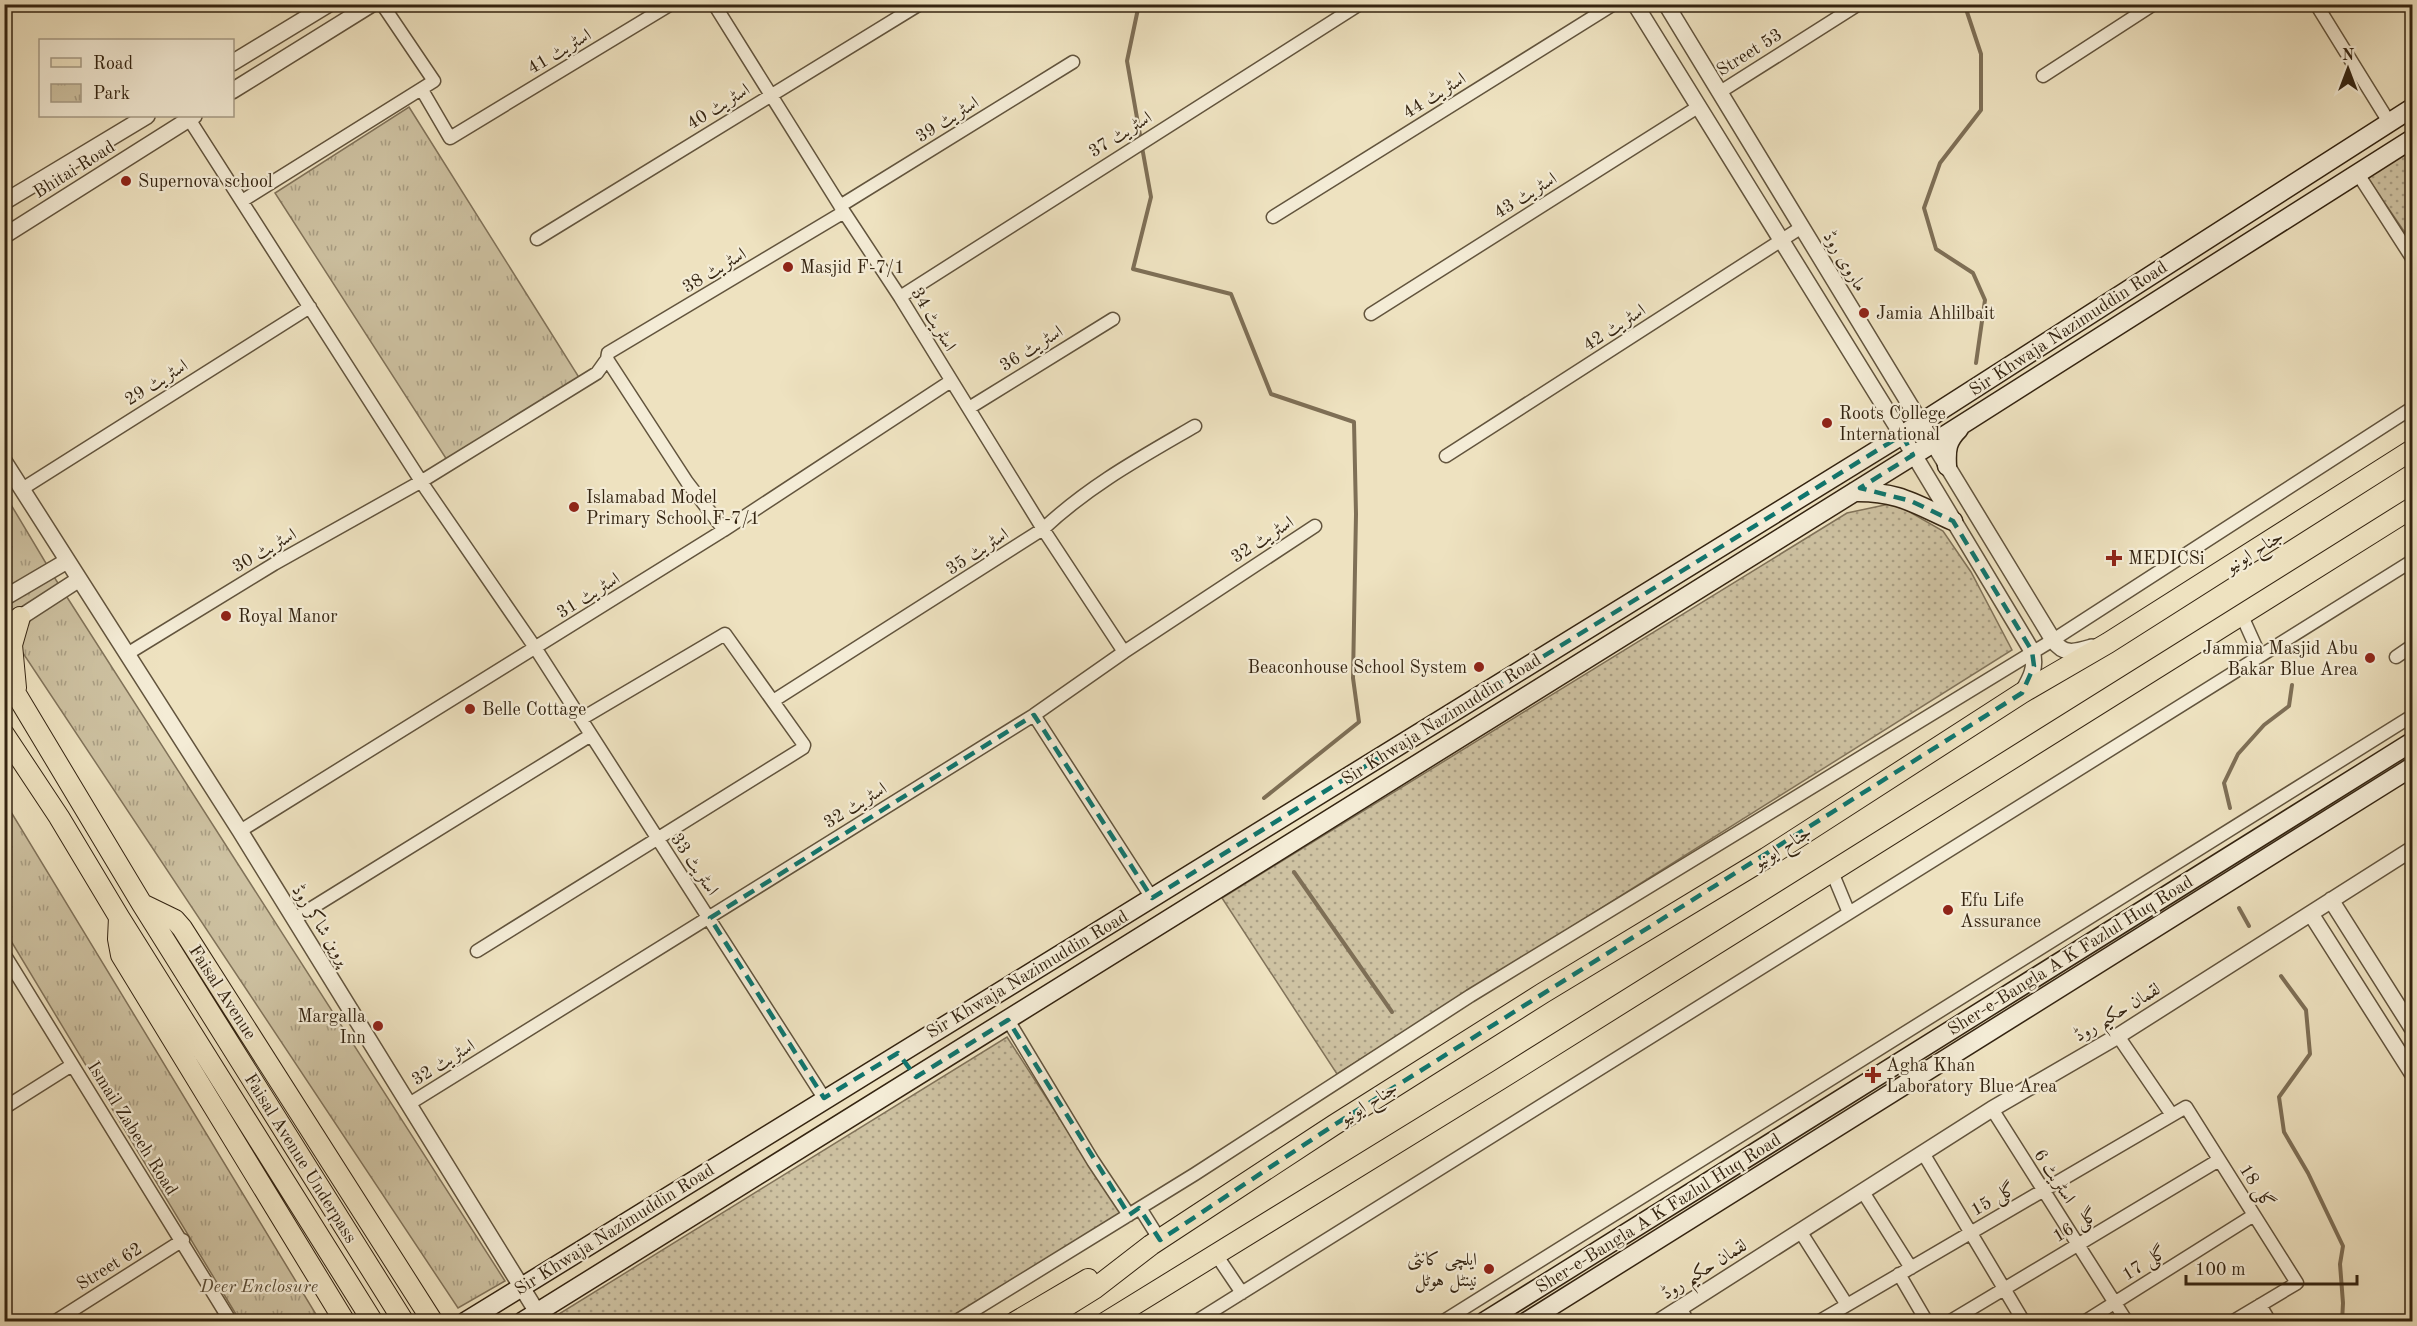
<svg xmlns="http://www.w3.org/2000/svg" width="2417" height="1326" viewBox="0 0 2417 1326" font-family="'Old Standard TT',Amiri,serif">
  <defs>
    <pattern id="grass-dots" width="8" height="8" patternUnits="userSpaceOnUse" patternTransform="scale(1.5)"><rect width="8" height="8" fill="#cec2a2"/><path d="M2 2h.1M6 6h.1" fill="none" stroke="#a89d83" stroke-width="1.8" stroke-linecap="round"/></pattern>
    <pattern id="park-tufts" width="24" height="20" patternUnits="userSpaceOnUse" patternTransform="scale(1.5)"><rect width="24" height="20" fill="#cec2a2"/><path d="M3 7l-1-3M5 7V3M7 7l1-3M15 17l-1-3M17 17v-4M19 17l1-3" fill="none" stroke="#a89d83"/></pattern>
  </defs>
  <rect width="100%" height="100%" fill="#eee2c0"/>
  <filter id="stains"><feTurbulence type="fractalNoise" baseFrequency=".00333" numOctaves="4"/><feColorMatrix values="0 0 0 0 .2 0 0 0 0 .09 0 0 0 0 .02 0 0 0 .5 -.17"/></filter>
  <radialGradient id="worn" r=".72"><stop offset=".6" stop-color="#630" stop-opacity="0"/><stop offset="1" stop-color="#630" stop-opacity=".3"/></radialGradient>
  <path fill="url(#grass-dots)" stroke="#81735a" stroke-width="1.5" d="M 2412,148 L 2412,243 L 2367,177 Z
    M 1894,503 L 1943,531 L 1971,572 L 2012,650 L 1337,1074 L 1222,898 L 1847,513 Z
    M 1007,1037 L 1122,1215 L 960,1321 L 546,1322 Z"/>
  <path fill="url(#park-tufts)" stroke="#81735a" stroke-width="1.5" d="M 409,107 L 580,379 L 447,460 L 275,193 Z
    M 4,493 L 56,580 L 505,1281 L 458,1308 L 5,626 Z
    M 4,802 L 5,802 L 320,1321 L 240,1321 L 5,931 Z"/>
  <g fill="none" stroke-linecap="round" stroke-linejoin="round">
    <path stroke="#7e6f56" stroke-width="4" d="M 1139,4 L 1127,61 L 1140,135
      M 1968,4 L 1967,12 L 1981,54 L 1981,110 L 1940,163 L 1924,208 L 1936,249 L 1973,273 L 1985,300 L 1976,363
      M 1142,147 L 1151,197 L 1133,269 L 1231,294 L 1271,394 L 1354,422 L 1356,514 L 1353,678 L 1359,722 L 1264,798
      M 2230,808 L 2224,783 L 2238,754 L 2264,725 L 2289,706 L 2292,685
      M 1294,872 L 1392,1012
      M 2239,908 L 2249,926
      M 2281,976 L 2306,1010 L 2310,1054 L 2279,1097 L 2284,1132 L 2308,1173 L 2343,1246 L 2340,1264 L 2343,1303 L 2342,1322"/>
    <defs>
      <path id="minor" d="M 714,4 L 844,212 L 900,297 L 1043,529 L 1124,652
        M 2316,4 L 2389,122
        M 2043,76 L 2154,4
        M 422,90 L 450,138 L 671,4
        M 1720,92 L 1859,4
        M 189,119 L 426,489 L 536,649 L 824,1098
        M 2358,174 L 2412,258
        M 242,201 L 434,81 L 382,4
        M 840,206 L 1073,62
        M 1273,217 L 1614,4
        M 537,239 L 920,4
        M 900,297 L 1360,4
        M 1371,314 L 1698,107
        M 607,359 L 687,482 L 724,530
        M 969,408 L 1113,319
        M 1446,456 L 1802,227
        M 22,489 L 310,307
        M 2242,616 L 2260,656
        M 127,654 L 274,564 L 422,481 L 597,373 L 607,359 L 608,353 L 844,212
        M 2396,657 L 2412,646
        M 773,701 L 1043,529 C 1090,485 1140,458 1195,426
        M 1034,715 L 1152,898
        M 240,831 L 724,530 L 951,381
        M 1832,872 L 1849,913
        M 294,919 L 591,735
        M 477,951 L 803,748 L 804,745 L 725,634 L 581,719
        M 4,954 L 231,1322
        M 1008,1020 L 1093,1161 L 1129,1215
        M 2118,1036 L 2172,1115
        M 409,1104 L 1034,715 L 1124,652 L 1315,526
        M 4,1108 L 72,1065
        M 1992,1109 L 2127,1322
        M 1923,1153 L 2024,1322
        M 1863,1192 L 1911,1268
        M 1140,1208 L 1160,1240
        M 1800,1231 L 1847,1305
        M 1215,1253 L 1242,1293
        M 1899,1274 L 1927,1322
        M 2260,1305 L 2270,1322
        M 1680,1307 L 1688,1322
        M 54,1322 L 183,1240
        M 955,1322 L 1195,1174 L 1470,996 L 2053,640 L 2412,408
        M 1195,1322 L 2412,561
        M 1442,1322 L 2412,716
        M 1818,1322 L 2186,1107 L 2297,1283 L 2232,1322
        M 1949,1322 L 2219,1160
        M 2084,1322 L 2254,1215"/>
      <path id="tertiary" d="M 1635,4 L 1902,435 L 2032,651 C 2037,668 2030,679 2022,693
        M 1666,4 L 2053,640 C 2064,656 2075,652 2092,647
        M 232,63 L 329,4
        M 232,91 L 372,4
        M 4,202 L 147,116
        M 4,236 L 194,116
        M 4,461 L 240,831 L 537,1312
        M 4,598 L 67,561
        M 4,628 L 78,580
        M 2331,900 L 2412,1028
        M 2311,914 L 2412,1073
        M 1658,1322 L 1992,1109 L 2118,1036 L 2412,849"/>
      <path id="secondary" d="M 1947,466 C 1946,449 1947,441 1959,429
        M 1854,492 C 1898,491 1915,504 1953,521
        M 465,1322 L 1902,435 L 2412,108
        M 522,1322 L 1933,443 L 2412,139
        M 1484,1322 L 2412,742
        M 1526,1322 L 2412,767"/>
      <path id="primary" d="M 4,674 L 142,904 L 404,1322
        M 16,688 L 12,645 L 20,617
        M 4,734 L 59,817 L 119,917 L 373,1322
        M 142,904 L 175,920 L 182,928 L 433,1322
        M 119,917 L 118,939 L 121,955 L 345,1322
        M 1015,1322 L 1088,1279
        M 1041,1322 L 1094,1289 L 1151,1245 L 1334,1125 L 1543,993 L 1766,858 L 2022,693 L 2108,643 L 2412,450
        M 1106,1322 L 1499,1080 L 2412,508"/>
    </defs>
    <use href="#minor" stroke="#62543d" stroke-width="15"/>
    <use href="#tertiary" stroke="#62543d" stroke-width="18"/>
    <use href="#secondary" stroke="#342411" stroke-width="21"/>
    <use href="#primary" stroke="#342411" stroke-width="22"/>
    <use href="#minor" stroke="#f4ecd6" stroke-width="12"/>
    <use href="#tertiary" stroke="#f4ecd6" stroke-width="15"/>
    <use href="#secondary" stroke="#f4ecd6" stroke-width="18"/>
    <use href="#primary" stroke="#eee2c0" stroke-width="20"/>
  </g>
  <path fill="none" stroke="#0f766e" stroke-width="4.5" stroke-dasharray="12 8" stroke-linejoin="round" d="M 1902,435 L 1913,455 L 1860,488 L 1911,501 L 1953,521 L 2032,651 L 2034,666 L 2022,693 L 1334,1125 L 1160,1240 L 1139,1208 L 1129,1215 L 1008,1020 L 916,1077 L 898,1053 L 824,1098 L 710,918 L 1034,715 L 1152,898 Z"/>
  <g fill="#8f2418" stroke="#f4ecd6" stroke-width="2">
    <circle cx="126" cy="181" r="6"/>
    <circle cx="788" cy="267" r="6"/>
    <circle cx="1864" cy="313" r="6"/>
    <circle cx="1827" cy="423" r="6"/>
    <circle cx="574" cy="507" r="6"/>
    <path d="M2111 549h6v6h6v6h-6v6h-6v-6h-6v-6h6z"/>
    <circle cx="226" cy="616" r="6"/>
    <circle cx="2370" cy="658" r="6"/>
    <circle cx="1479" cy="667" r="6"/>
    <circle cx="470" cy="709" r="6"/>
    <circle cx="1948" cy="910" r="6"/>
    <circle cx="378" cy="1026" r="6"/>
    <path d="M1870 1066h6v6h6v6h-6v6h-6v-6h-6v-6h6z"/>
    <circle cx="1489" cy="1269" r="6"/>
  </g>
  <g text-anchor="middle" stroke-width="4.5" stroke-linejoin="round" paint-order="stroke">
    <g font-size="18" fill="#342411" stroke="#f4ecd6">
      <text transform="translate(559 51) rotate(-31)" y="6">اسٹریٹ 41</text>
      <text transform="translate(1749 52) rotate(-32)" y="6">Street 53</text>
      <text transform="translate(1434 95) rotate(-32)" y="6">اسٹریٹ 44</text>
      <text transform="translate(718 106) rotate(-32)" y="6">اسٹریٹ 40</text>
      <text transform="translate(947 119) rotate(-32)" y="6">اسٹریٹ 39</text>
      <text transform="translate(1120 134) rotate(-32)" y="6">اسٹریٹ 37</text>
      <text transform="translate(74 169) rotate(-32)" y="6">Bhitai Road</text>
      <text transform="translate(1525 195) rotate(-32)" y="6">اسٹریٹ 43</text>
      <text transform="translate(1845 261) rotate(59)" y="6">ماروی روڈ</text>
      <text transform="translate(714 270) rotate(-31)" y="6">اسٹریٹ 38</text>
      <text transform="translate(934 319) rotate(59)" y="6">اسٹریٹ 34</text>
      <text transform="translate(1614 327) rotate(-33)" y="6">اسٹریٹ 42</text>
      <text transform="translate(2068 328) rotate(-33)" y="6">Sir Khwaja Nazimuddin Road</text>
      <text transform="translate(1031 348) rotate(-32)" y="6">اسٹریٹ 36</text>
      <text transform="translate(156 382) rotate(-32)" y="6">اسٹریٹ 29</text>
      <text transform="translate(1262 539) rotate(-33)" y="6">اسٹریٹ 32</text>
      <text transform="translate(264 550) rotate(-30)" y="6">اسٹریٹ 30</text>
      <text transform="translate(977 551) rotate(-33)" y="6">اسٹریٹ 35</text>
      <text transform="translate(2254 551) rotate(-32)" y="6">جناح ایونیو</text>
      <text transform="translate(588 595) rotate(-32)" y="6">اسٹریٹ 31</text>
      <text transform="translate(1441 719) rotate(-32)" y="6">Sir Khwaja Nazimuddin Road</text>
      <text transform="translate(855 805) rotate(-32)" y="6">اسٹریٹ 32</text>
      <text transform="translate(1782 847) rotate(-32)" y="6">جناح ایونیو</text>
      <text transform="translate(695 864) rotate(56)" y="6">اسٹریٹ 33</text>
      <text transform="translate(321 925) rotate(58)" y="6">پروین شاکر روڈ</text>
      <text transform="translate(2070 955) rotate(-32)" y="6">Sher-e-Bangla A K Fazlul Huq Road</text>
      <text transform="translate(1027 974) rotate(-31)" y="6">Sir Khwaja Nazimuddin Road</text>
      <text transform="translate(223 992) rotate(57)" y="6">Faisal Avenue</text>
      <text transform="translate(2117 1012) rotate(-31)" y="6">لقمان حکیم روڈ</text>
      <text transform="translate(443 1062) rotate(-32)" y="6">اسٹریٹ 32</text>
      <text transform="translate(1368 1103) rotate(-32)" y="6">جناح ایونیو</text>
      <text transform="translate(133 1128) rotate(58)" y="6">Ismail Zabeeh Road</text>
      <text transform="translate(301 1158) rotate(58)" y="6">Faisal Avenue Underpass</text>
      <text transform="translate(2055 1176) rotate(57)" y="6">اسٹریٹ 6</text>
      <text transform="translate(2257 1186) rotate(58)" y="6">گلی 18</text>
      <text transform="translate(1993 1199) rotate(-30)" y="6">گلی 15</text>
      <text transform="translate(1658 1213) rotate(-32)" y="6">Sher-e-Bangla A K Fazlul Huq Road</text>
      <text transform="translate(2075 1225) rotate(-31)" y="6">گلی 16</text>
      <text transform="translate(614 1229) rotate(-32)" y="6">Sir Khwaja Nazimuddin Road</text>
      <text transform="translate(2144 1263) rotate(-32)" y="6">گلی 17</text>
      <text transform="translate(109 1266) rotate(-32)" y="6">Street 62</text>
      <text transform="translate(1704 1269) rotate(-32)" y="6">لقمان حکیم روڈ</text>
    </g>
    <g font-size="18" fill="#342411" stroke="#f4ecd6" text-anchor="start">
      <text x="138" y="187">Supernova school</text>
      <text x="800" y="273">Masjid F-7/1</text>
      <text x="1876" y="319">Jamia Ahlilbait</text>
      <text x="1839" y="419">Roots College<tspan x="1839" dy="21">International</tspan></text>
      <text x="586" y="503">Islamabad Model<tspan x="586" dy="21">Primary School F-7/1</tspan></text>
      <text x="2128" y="564">MEDICSi</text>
      <text x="238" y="622">Royal Manor</text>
      <text x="2358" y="654" text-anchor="end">Jammia Masjid Abu<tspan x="2358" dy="21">Bakar Blue Area</tspan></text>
      <text x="1467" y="673" text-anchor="end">Beaconhouse School System</text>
      <text x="482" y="715">Belle Cottage</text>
      <text x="1960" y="906">Efu Life<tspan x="1960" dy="21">Assurance</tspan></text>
      <text x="366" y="1022" text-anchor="end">Margalla<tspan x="366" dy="21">Inn</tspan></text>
      <text x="1886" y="1071">Agha Khan<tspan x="1886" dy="21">Laboratory Blue Area</tspan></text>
      <text x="1477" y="1265" text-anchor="end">ایلچی کانٹی<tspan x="1477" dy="21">نینٹل ہوٹل</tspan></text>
    </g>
    <g font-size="18" font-style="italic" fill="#5a4c35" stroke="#f4ecd6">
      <text x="259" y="1292">Deer Enclosure</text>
    </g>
  </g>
  <rect width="2417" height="1326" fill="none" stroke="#eee2c0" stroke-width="24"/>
  <rect x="6" y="6" width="2405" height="1314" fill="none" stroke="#342411" stroke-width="3"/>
  <rect x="12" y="12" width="2393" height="1302" fill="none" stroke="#342411" stroke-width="1.5"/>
  <rect x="39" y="39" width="195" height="78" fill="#f4ecd6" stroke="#a79c87" stroke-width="1.5"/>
  <rect x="51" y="58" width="30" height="9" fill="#eee2c0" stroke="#a79c87" stroke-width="1.5"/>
  <text x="93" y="69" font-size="18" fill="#342411">Road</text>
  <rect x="51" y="84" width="30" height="18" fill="url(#park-tufts)" stroke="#a79c87" stroke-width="1.5"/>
  <text x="93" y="99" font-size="18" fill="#342411">Park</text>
  <g transform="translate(2348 69)" stroke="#f4ecd6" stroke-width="4.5" paint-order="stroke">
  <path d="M0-4.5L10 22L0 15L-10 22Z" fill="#342411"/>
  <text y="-9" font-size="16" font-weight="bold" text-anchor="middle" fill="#342411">N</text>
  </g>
  <path d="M2186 1275v9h171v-9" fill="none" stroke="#342411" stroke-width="3"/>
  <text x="2195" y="1275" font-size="18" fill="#342411" stroke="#f4ecd6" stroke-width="4.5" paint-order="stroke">100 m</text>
  <rect width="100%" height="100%" filter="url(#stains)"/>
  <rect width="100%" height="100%" fill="url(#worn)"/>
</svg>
